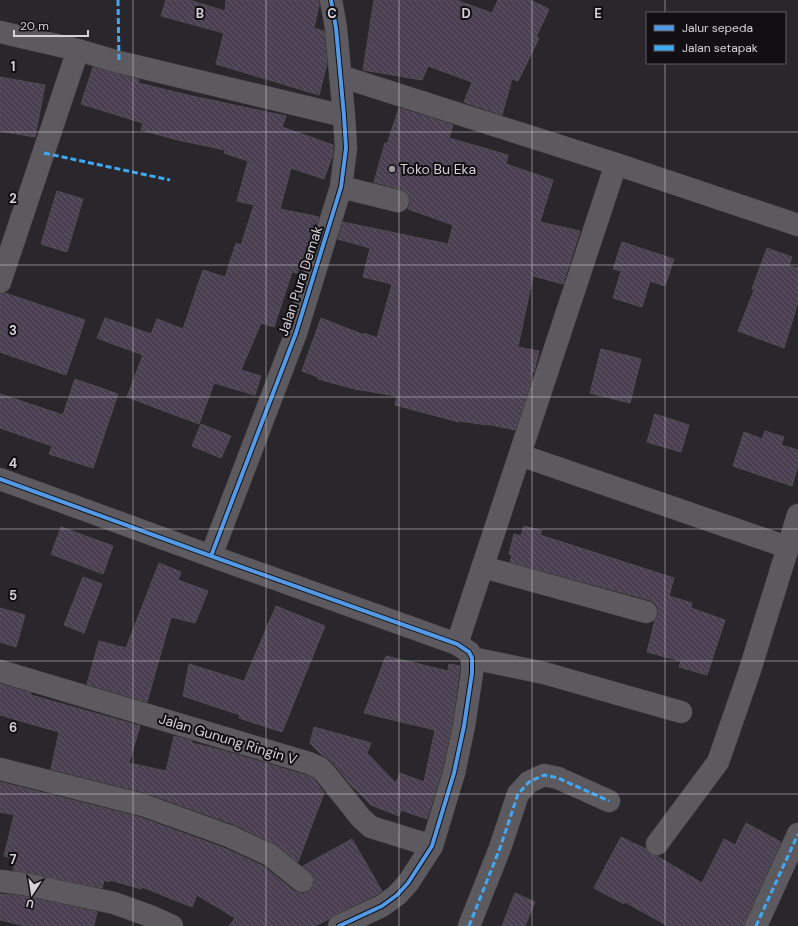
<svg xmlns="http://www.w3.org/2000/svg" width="798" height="926" viewBox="0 0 798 926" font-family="'DM Sans',sans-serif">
  <defs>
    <pattern id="building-back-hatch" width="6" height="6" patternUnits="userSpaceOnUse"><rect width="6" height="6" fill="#493f50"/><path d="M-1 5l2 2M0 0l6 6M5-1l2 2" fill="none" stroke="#625a69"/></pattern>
  </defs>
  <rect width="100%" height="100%" fill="#29262c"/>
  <path fill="url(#building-back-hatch)" stroke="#504d52" d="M 166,0 L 189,0 L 225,11 L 226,0 L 319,0 L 319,5 L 314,28 L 324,31 L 327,64 L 319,95 L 216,64 L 224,33 L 161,16 Z
    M 374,0 L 456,0 L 492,13 L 498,0 L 530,0 L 549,9 L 536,37 L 539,38 L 518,81 L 512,79 L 502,115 L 464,102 L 472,82 L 428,66 L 422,80 L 363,70 Z
    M 93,67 L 139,80 L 138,83 L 192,96 L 286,116 L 282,127 L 333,145 L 333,154 L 324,179 L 291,168 L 280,209 L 319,217 L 313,236 L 311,235 L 297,273 L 292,272 L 274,327 L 261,323 L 241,370 L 261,376 L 255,395 L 214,383 L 199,424 L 127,397 L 143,355 L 97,338 L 105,318 L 151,334 L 157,319 L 183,329 L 203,270 L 225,277 L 236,243 L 241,245 L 254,205 L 237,201 L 248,161 L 224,153 L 225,150 L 178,140 L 141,130 L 143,123 L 81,104 Z
    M 0,77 L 45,85 L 35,137 L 0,131 Z
    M 399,108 L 453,125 L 449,138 L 508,155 L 506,164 L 553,180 L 540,222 L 580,231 L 563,284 L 533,276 L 518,347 L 539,351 L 535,368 L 534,372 L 532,372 L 530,385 L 515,430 L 487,424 L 487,425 L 460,421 L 459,422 L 395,405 L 397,396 L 355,389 L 318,379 L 318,377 L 302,371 L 321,318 L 364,335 L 364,333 L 377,338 L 392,284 L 363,277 L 370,248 L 338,239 L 343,222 L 448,244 L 453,225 L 408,209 L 410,204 L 410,198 L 406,192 L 401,189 L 374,182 L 385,143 L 387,144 Z
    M 57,191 L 83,199 L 67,252 L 41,244 Z
    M 622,242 L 674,259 L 665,286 L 650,281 L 642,307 L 613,298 L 621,271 L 613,269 Z
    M 767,248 L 792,257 L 789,266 L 798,268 L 798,302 L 784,348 L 738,331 L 754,290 L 752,289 Z
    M 5,293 L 85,320 L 66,375 L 0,352 L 0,294 Z
    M 601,349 L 641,359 L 630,403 L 590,393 Z
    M 75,379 L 118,394 L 93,468 L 49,454 L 52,446 L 0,428 L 0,394 L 63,415 Z
    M 655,414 L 689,425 L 681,452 L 647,442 Z
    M 201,424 L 231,436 L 221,458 L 192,446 Z
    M 765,431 L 784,437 L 781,445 L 798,450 L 798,466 L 792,486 L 733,466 L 744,432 L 762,439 Z
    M 524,526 L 542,531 L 540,535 L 674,578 L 669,596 L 692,603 L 691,608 L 725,620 L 707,675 L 679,667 L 681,661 L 647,652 L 655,620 L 658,615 L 658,608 L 655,603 L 650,600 L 510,562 L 512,555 L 509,554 L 514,534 L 521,536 Z
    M 61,527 L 113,546 L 103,574 L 51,554 Z
    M 159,563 L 181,572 L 178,580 L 208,591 L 195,623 L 171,617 L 147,702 L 87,684 L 99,641 L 126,648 Z
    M 83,577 L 102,584 L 84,633 L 64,625 Z
    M 276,606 L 325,626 L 282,732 L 239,718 L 240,715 L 183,696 L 189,664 L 244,681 Z
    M 0,608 L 25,615 L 16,647 L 0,642 Z
    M 386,656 L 448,671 L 449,664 L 460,666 L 452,724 L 442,770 L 427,819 L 401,810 L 399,816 L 371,805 L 350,784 L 334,764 L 329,759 L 322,755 L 310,743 L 314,727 L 371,743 L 367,753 L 396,783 L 400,773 L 424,782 L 435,730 L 364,713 Z
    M 0,684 L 31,693 L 31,695 L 140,726 L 129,763 L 166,771 L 174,736 L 192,741 L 192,743 L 221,750 L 305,775 L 313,778 L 324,793 L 298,862 L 275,844 L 233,824 L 146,793 L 51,769 L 59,732 L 0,715 Z
    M 0,782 L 139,817 L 224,848 L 263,866 L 294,891 L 300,893 L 306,893 L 311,889 L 314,883 L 313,876 L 303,866 L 352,839 L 382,891 L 376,895 L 334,915 L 329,919 L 315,926 L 229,926 L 235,918 L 197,895 L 192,907 L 142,887 L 141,889 L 110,880 L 109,882 L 104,880 L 102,888 L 13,870 L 16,859 L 4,856 L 14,815 L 0,812 Z
    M 746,823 L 781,842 L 745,921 L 744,926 L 668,926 L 625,902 L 624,904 L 594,888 L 621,837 L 646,849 L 650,854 L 657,856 L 702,883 L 724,839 L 735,845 Z
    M 515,893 L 535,902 L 525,926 L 502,926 Z
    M 0,894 L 22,896 L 97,912 L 94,926 L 26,926 L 0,920 Z"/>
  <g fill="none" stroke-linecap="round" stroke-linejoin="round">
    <defs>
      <path id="street" d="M 0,32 L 78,50 L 119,62 L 344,116
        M 340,76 L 616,164 L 798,225
        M 341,187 L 398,201
        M 0,282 L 78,50
        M 520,455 L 787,547
        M 0,479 L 211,556 L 457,644 L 469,652 L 472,658 L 472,673 L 464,726 L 454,773 L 432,846 L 408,883 L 397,895 L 382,906 L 339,926
        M 211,556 L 296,333 L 341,187 L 346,148 L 344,116 L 336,28 L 331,0
        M 483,567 L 646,612
        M 457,644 L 616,164
        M 472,658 L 544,673 L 681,712
        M 0,671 L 309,763 L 320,768 L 325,773 L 361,818 L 371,827 L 432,846
        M 0,769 L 143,805 L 229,836 L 270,855 L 302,881
        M 657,844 L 718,762 L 749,673 L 798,515
        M 0,881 L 24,884 L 114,903 L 150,916 L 172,926
        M 469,926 L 500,848 L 518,794 L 529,782 L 544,775 L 558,778 L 609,801
        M 756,926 L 798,834"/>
    </defs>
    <use href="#street" stroke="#454247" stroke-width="23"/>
    <use href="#street" stroke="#5c5a5e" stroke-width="22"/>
    <path stroke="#3fa9f5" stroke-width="3" stroke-dasharray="6 3" stroke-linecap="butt" d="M 118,0 L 119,62
      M 44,153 L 170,180
      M 469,926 L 500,848 L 518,794 L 529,782 L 544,775 L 558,778 L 609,801
      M 756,926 L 798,834"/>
    <defs>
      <path id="cycleway" d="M 0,479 L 211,556 L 457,644 L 469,652 L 472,658 L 472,673 L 464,726 L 454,773 L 432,846 L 408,883 L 397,895 L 382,906 L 339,926
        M 211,556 L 296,333 L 341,187 L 346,148 L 344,116 L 336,28 L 331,0"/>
    </defs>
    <use href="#cycleway" stroke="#110f13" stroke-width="6"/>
    <use href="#cycleway" stroke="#5399e6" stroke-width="4"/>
  </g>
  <path fill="none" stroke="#d6d2d9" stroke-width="1" stroke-opacity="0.55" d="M 133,0 L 133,926M 266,0 L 266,926M 399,0 L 399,926M 532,0 L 532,926M 665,0 L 665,13M 665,63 L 665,926M 0,132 L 798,132M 0,265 L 798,265M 0,397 L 798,397M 0,529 L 798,529M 0,661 L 798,661M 0,794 L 798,794"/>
  <circle fill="#99969c" stroke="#110f13" stroke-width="1.5" cx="392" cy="169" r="4"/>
  <g text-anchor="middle" stroke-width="4" stroke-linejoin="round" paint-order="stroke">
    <g font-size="14" fill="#d6d2d9" stroke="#110f13" text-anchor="start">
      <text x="400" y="174">Toko Bu Eka</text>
    </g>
    <g font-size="14" fill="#d6d2d9" stroke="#110f13">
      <text transform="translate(300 281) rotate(-72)" y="5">Jalan Pura Demak</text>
      <text transform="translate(228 739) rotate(17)" y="5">Jalan Gunung Ringin V</text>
    </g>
  </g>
  <g font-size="13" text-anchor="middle" font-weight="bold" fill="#d6d2d9" stroke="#110f13" stroke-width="4" stroke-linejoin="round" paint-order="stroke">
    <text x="200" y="18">B</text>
    <text x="332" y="18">C</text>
    <text x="466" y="18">D</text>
    <text x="598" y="18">E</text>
    <text x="13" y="71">1</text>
    <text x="13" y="203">2</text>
    <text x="13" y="335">3</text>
    <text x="13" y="468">4</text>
    <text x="13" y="600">5</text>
    <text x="13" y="732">6</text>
    <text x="13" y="864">7</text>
  </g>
  <rect x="646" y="12" width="140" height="52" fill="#110f13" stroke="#605d62"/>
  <rect x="654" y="25" width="20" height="6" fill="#5399e6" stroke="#605d62"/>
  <text x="682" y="32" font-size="12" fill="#d6d2d9">Jalur sepeda</text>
  <rect x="654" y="45" width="20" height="6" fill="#3fa9f5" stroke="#605d62"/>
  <text x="682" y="52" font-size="12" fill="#d6d2d9">Jalan setapak</text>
  <g transform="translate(32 894) rotate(192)" stroke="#110f13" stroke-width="3" paint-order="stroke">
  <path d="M0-3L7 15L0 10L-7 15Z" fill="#d6d2d9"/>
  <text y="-6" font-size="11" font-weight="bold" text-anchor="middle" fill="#d6d2d9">U</text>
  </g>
  <path d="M14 30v6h74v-6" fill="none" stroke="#d6d2d9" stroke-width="2"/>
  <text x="20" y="30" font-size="12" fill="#d6d2d9" stroke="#110f13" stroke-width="3" paint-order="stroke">20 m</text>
</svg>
